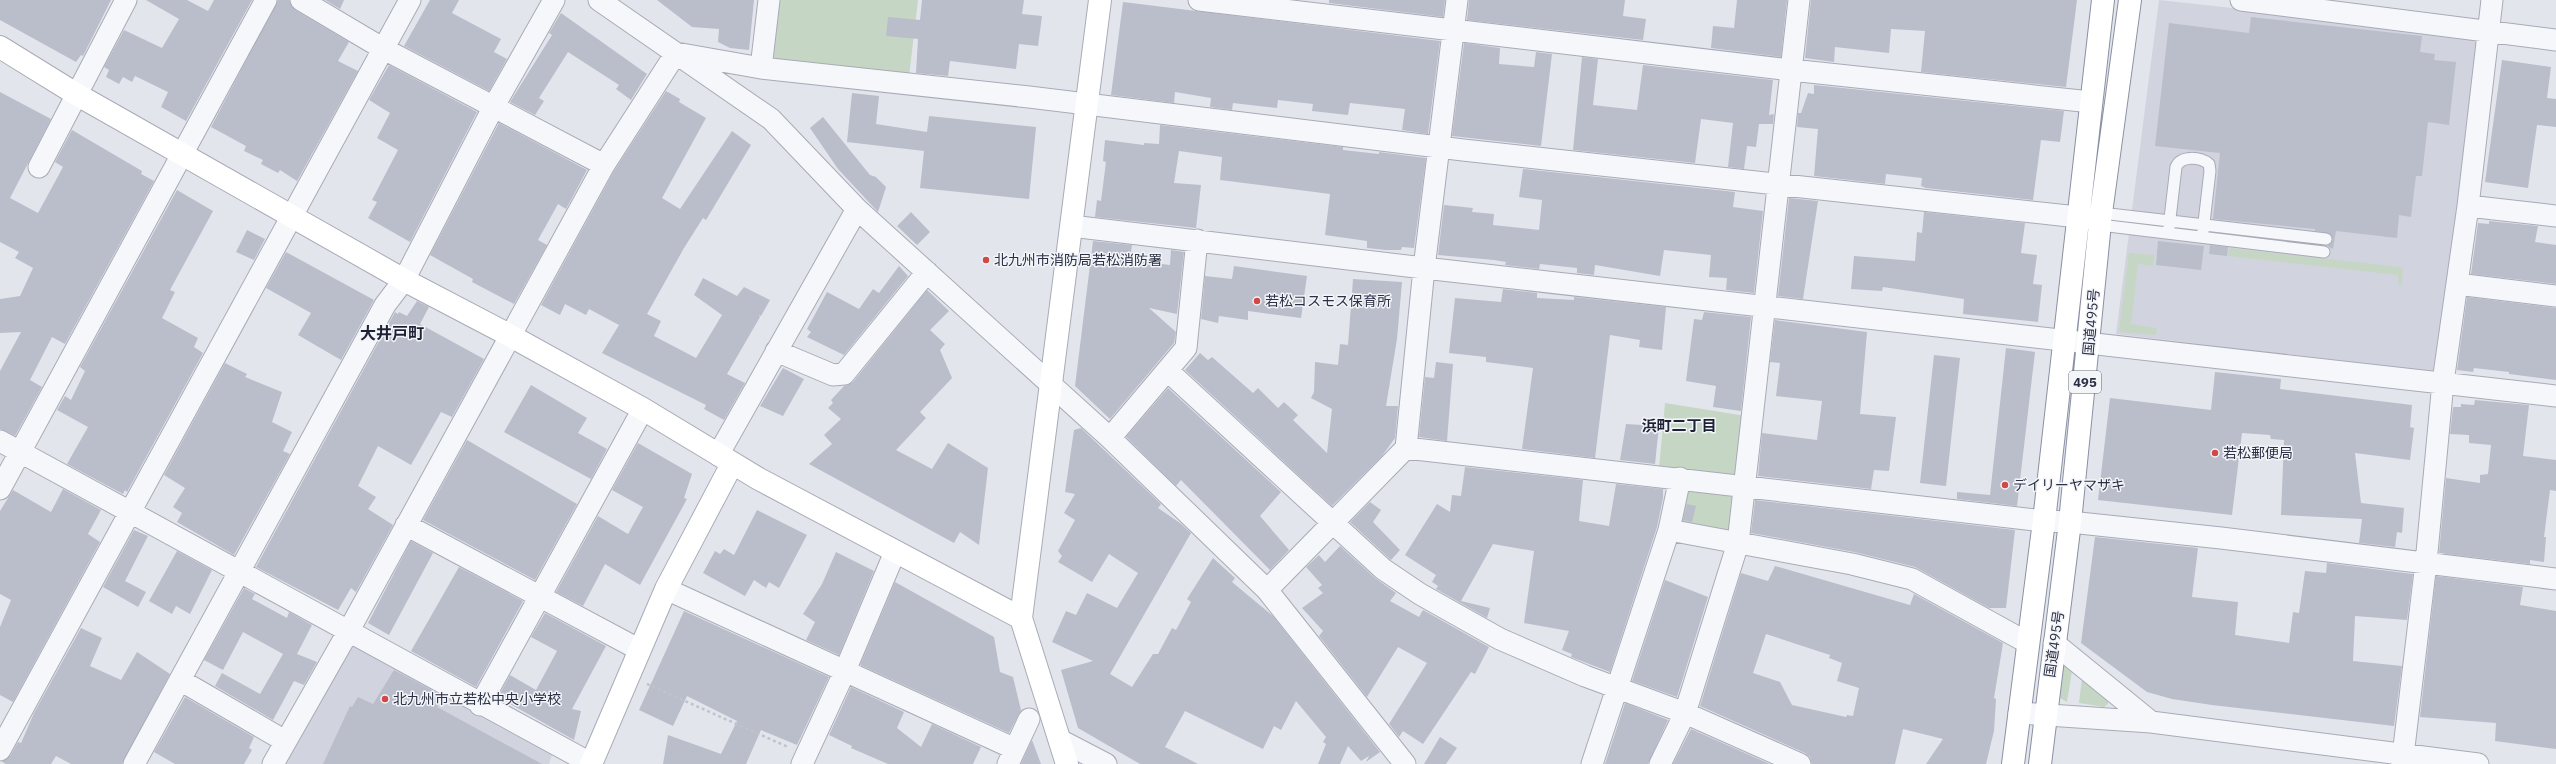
<svg xmlns="http://www.w3.org/2000/svg" width="2556" height="764" viewBox="0 0 2556 764" font-family="'IBM Plex Sans','Noto Sans JP',sans-serif">
  <rect width="100%" height="100%" fill="#e3e5ec"/>
  <path fill="#d1d4de" d="M 2159,0 L 2473,34 L 2480,41 L 2438,372 L 2116,334 Z
    M 349,643 L 552,755 L 549,764 L 285,764 Z"/>
  <path fill="#c6d6c4" d="M 776,0 L 918,0 L 909,77 L 770,61 Z
    M 2229,248 L 2400,267 L 2403,271 L 2402,285 L 2398,284 L 2398,275 L 2228,256 Z
    M 2129,253 L 2154,255 L 2153,266 L 2138,264 L 2131,324 L 2157,328 L 2156,335 L 2119,332 Z
    M 1665,403 L 1746,416 L 1739,477 L 1659,468 Z
    M 1687,488 L 1737,493 L 1732,535 L 1678,524 Z
    M 2064,666 L 2072,671 L 2067,702 L 2060,698 Z
    M 2082,678 L 2108,698 L 2108,704 L 2104,707 L 2079,703 Z"/>
  <path fill="#babeca" fill-rule="evenodd" d="M 0,0 L 111,0 L 83,56 L 81,55 L 76,62 L 0,20 Z
    M 146,0 L 187,0 L 208,11 L 214,0 L 252,0 L 186,121 L 161,107 L 168,92 L 135,76 L 132,82 L 123,77 L 119,84 L 106,77 L 109,70 L 104,67 L 124,30 L 162,48 L 179,19 Z
    M 278,0 L 289,0 L 295,10 L 349,42 L 338,61 L 358,71 L 297,181 L 280,170 L 278,173 L 261,164 L 263,160 L 244,151 L 246,146 L 211,127 Z
    M 325,0 L 344,0 L 340,9 Z
    M 430,0 L 459,0 L 452,13 L 501,39 L 494,52 L 507,59 L 489,91 L 404,46 Z
    M 657,0 L 754,0 L 749,50 L 730,48 L 718,42 L 719,29 L 692,27 Z
    M 922,0 L 1024,0 L 1022,14 L 1042,16 L 1038,46 L 1019,44 L 1016,69 L 950,61 L 948,76 L 916,73 L 918,39 L 886,36 L 888,17 L 920,20 Z
    M 1329,0 L 1445,0 L 1443,17 L 1329,3 Z
    M 1469,0 L 1625,0 L 1623,16 L 1646,19 L 1643,40 L 1467,20 Z
    M 1737,0 L 1787,0 L 1781,57 L 1711,48 L 1713,26 L 1734,28 Z
    M 1811,0 L 2077,0 L 2066,87 L 1921,72 L 1925,31 L 1891,29 L 1889,53 L 1835,47 L 1834,62 L 1805,58 Z
    M 1123,2 L 1440,41 L 1428,134 L 1402,130 L 1405,109 L 1350,103 L 1348,115 L 1312,111 L 1313,104 L 1278,100 L 1277,108 L 1233,103 L 1232,110 L 1210,107 L 1211,98 L 1175,92 L 1174,103 L 1111,95 Z
    M 561,13 L 647,74 L 631,100 L 616,89 L 619,85 L 568,52 L 539,98 L 544,101 L 535,115 L 510,102 L 552,35 L 549,33 Z
    M 2251,17 L 2422,36 L 2420,52 L 2435,54 L 2434,60 L 2456,62 L 2449,125 L 2428,122 L 2422,176 L 2416,176 L 2411,217 L 2399,215 L 2397,238 L 2336,231 L 2333,249 L 2327,246 L 2333,240 L 2330,234 L 2315,231 L 2315,229 L 2213,219 L 2220,153 L 2155,146 L 2169,23 L 2249,33 Z
    M 1464,43 L 1500,48 L 1499,64 L 1534,67 L 1536,52 L 1552,54 L 1541,146 L 1452,136 Z
    M 1582,57 L 1598,59 L 1593,105 L 1637,110 L 1643,65 L 1773,80 L 1769,115 L 1774,114 L 1773,124 L 1759,124 L 1756,147 L 1747,146 L 1744,169 L 1728,167 L 1733,123 L 1701,119 L 1695,163 L 1573,150 Z
    M 2502,60 L 2551,67 L 2547,98 L 2556,99 L 2556,127 L 2537,125 L 2528,188 L 2485,182 Z
    M 389,65 L 477,112 L 410,242 L 368,218 L 377,202 L 372,200 L 398,150 L 377,138 L 390,113 L 369,100 Z
    M 1814,85 L 2064,111 L 2060,142 L 2041,140 L 2033,200 L 1926,188 L 1921,186 L 1922,178 L 1886,174 L 1885,184 L 1814,176 L 1818,129 L 1797,127 L 1798,113 L 1801,113 L 1808,93 L 1814,94 Z
    M 666,91 L 680,99 L 679,102 L 706,118 L 662,198 L 680,209 L 732,131 L 751,145 L 706,220 L 703,218 L 684,248 L 647,314 L 661,321 L 654,336 L 696,358 L 722,315 L 694,295 L 703,278 L 737,296 L 744,287 L 770,300 L 761,316 L 759,315 L 760,317 L 727,374 L 745,383 L 724,420 L 704,409 L 706,405 L 602,353 L 619,325 L 589,309 L 586,315 L 565,304 L 560,315 L 541,305 L 614,171 Z
    M 0,92 L 51,119 L 10,198 L 38,213 L 63,167 L 55,162 L 72,130 L 142,171 L 141,174 L 154,181 L 65,344 L 52,337 L 30,380 L 42,387 L 15,436 L 0,429 L 0,371 L 21,332 L 0,333 L 0,299 L 20,296 L 33,268 L 15,258 L 19,252 L 0,242 Z
    M 852,93 L 879,96 L 876,124 L 927,132 L 929,116 L 1036,127 L 1029,199 L 920,188 L 924,151 L 847,142 Z
    M 823,117 L 870,175 L 876,177 L 886,187 L 878,212 L 838,169 L 810,128 Z
    M 499,123 L 587,170 L 566,209 L 558,204 L 538,240 L 547,245 L 514,304 L 472,282 L 473,279 L 430,255 Z
    M 1160,125 L 1343,147 L 1343,150 L 1379,154 L 1379,152 L 1426,158 L 1414,248 L 1402,247 L 1401,250 L 1386,250 L 1367,248 L 1367,241 L 1325,235 L 1330,194 L 1220,180 L 1222,157 L 1179,151 L 1174,183 L 1201,185 L 1196,228 L 1095,217 L 1097,200 L 1101,201 L 1106,162 L 1103,161 L 1105,140 L 1144,145 L 1144,143 L 1159,144 Z
    M 1523,169 L 1735,192 L 1733,207 L 1763,211 L 1754,293 L 1726,290 L 1727,278 L 1709,277 L 1711,255 L 1664,250 L 1660,276 L 1595,265 L 1594,275 L 1577,273 L 1577,268 L 1540,264 L 1539,269 L 1505,265 L 1506,262 L 1494,260 L 1438,255 L 1444,205 L 1473,208 L 1472,212 L 1494,214 L 1493,225 L 1539,230 L 1542,200 L 1519,197 Z
    M 177,190 L 213,211 L 170,290 L 175,292 L 162,318 L 198,338 L 194,347 L 203,353 L 127,492 L 125,490 L 123,494 L 67,464 L 88,427 L 57,410 L 65,396 L 71,400 L 85,371 L 80,367 Z
    M 1789,198 L 1818,201 L 1803,299 L 1778,296 Z
    M 911,212 L 930,232 L 917,245 L 897,226 Z
    M 1924,212 L 2025,223 L 2021,253 L 2037,255 L 2033,284 L 2042,285 L 2038,322 L 1963,314 L 1964,299 L 1883,287 L 1882,291 L 1851,289 L 1854,256 L 1915,261 L 1917,232 L 1922,233 Z
    M 2489,221 L 2538,226 L 2535,242 L 2556,245 L 2556,284 L 2471,274 L 2478,223 L 2489,224 Z
    M 247,230 L 265,239 L 254,260 L 236,252 Z
    M 1093,241 L 1132,245 L 1130,260 L 1170,265 L 1171,250 L 1184,252 L 1177,314 L 1149,308 L 1176,332 L 1174,343 L 1110,419 L 1075,386 Z
    M 2158,241 L 2204,246 L 2201,270 L 2156,265 Z
    M 2210,245 L 2228,247 L 2227,256 L 2209,254 Z
    M 286,252 L 374,300 L 341,360 L 298,335 L 311,313 L 266,288 Z
    M 899,266 L 908,276 L 844,355 L 807,337 L 811,332 L 807,329 L 827,292 L 859,309 L 873,289 L 879,293 Z
    M 1234,266 L 1307,276 L 1301,318 L 1248,311 L 1248,320 L 1219,316 L 1218,323 L 1201,319 L 1205,276 L 1232,279 Z
    M 1353,279 L 1402,282 L 1397,339 L 1386,406 L 1398,406 L 1395,438 L 1382,456 L 1332,506 L 1185,370 L 1200,353 L 1208,360 L 1212,357 L 1253,393 L 1258,388 L 1278,408 L 1284,402 L 1298,415 L 1293,420 L 1327,453 L 1332,409 L 1311,398 L 1314,392 L 1315,362 L 1338,365 L 1340,344 L 1348,345 Z
    M 1503,289 L 1537,293 L 1537,298 L 1574,300 L 1574,297 L 1666,307 L 1662,350 L 1639,347 L 1640,340 L 1610,335 L 1595,458 L 1522,449 L 1533,368 L 1486,362 L 1486,357 L 1449,353 L 1455,298 L 1501,302 Z
    M 927,290 L 949,311 L 930,330 L 945,344 L 940,350 L 952,378 L 920,412 L 926,418 L 896,450 L 932,469 L 948,443 L 988,468 L 979,545 L 960,532 L 954,543 L 809,464 L 832,444 L 824,435 L 841,419 L 828,408 L 833,403 L 831,400 L 844,386 L 853,382 Z
    M 2467,297 L 2556,308 L 2556,380 L 2509,374 L 2509,372 L 2474,368 L 2473,372 L 2457,370 Z
    M 417,301 L 429,307 L 420,324 L 484,359 L 452,417 L 441,412 L 411,465 L 378,446 L 358,486 L 376,497 L 368,509 L 393,525 L 356,592 L 351,588 L 338,610 L 256,567 L 395,312 L 398,314 L 399,312 L 407,316 Z
    M 1704,312 L 1751,317 L 1741,411 L 1713,407 L 1716,386 L 1686,381 L 1694,319 L 1702,320 Z
    M 1775,320 L 1867,332 L 1860,414 L 1896,417 L 1889,471 L 1874,470 L 1871,489 L 1758,476 L 1762,433 L 1817,440 L 1822,401 L 1776,396 L 1780,363 L 1770,362 Z
    M 2006,348 L 2035,352 L 2017,506 L 1957,499 L 1957,492 L 1990,495 Z
    M 1934,355 L 1960,358 L 1946,486 L 1920,483 Z
    M 1436,362 L 1453,364 L 1447,441 L 1419,437 L 1425,377 L 1434,378 Z
    M 225,363 L 247,374 L 245,377 L 282,392 L 272,422 L 292,432 L 283,451 L 290,454 L 234,555 L 177,522 L 182,513 L 173,507 L 185,488 L 164,475 Z
    M 783,368 L 804,379 L 783,416 L 760,406 Z
    M 2215,372 L 2281,379 L 2280,389 L 2412,405 L 2410,427 L 2414,428 L 2410,460 L 2355,453 L 2361,503 L 2404,508 L 2402,533 L 2397,532 L 2395,547 L 2359,543 L 2362,519 L 2281,515 L 2284,440 L 2271,439 L 2270,435 L 2242,433 L 2232,515 L 2098,500 L 2110,398 L 2211,410 Z
    M 531,385 L 587,418 L 578,433 L 607,449 L 591,479 L 504,432 Z
    M 1168,388 L 1281,492 L 1260,516 L 1289,550 L 1270,570 L 1181,480 L 1176,486 L 1126,437 Z
    M 2475,400 L 2529,405 L 2523,456 L 2556,460 L 2556,491 L 2550,490 L 2544,537 L 2546,537 L 2544,562 L 2530,560 L 2530,564 L 2439,553 L 2446,478 L 2480,483 L 2480,475 L 2488,474 L 2491,445 L 2469,443 L 2469,435 L 2450,434 L 2453,407 L 2461,407 L 2461,404 L 2474,405 Z
    M 1626,424 L 1659,426 L 1655,464 L 1620,460 Z
    M 1081,428 L 1161,504 L 1158,508 L 1180,523 L 1191,533 L 1110,674 L 1132,687 L 1153,654 L 1158,654 L 1172,628 L 1176,630 L 1191,602 L 1187,599 L 1213,558 L 1235,578 L 1232,582 L 1273,616 L 1380,752 L 1366,762 L 1369,756 L 1361,761 L 1348,746 L 1340,764 L 1318,764 L 1326,744 L 1323,742 L 1326,737 L 1296,701 L 1281,730 L 1274,726 L 1263,749 L 1185,711 L 1165,747 L 1198,764 L 1140,764 L 1078,728 L 1061,670 L 1093,661 L 1052,642 L 1066,611 L 1076,615 L 1087,593 L 1117,608 L 1138,573 L 1109,554 L 1092,582 L 1058,562 L 1062,556 L 1058,551 L 1075,520 L 1064,513 L 1075,494 L 1065,492 L 1074,430 Z
    M 467,440 L 577,504 L 535,580 L 423,520 Z
    M 638,443 L 692,474 L 684,498 L 687,499 L 640,585 L 605,564 L 583,606 L 556,592 L 598,516 L 628,534 L 643,507 L 612,490 Z
    M 1465,467 L 1583,480 L 1579,521 L 1609,526 L 1616,484 L 1663,489 L 1663,498 L 1657,527 L 1610,672 L 1571,657 L 1572,654 L 1562,650 L 1569,631 L 1524,623 L 1534,551 L 1493,544 L 1461,601 L 1490,608 L 1487,618 L 1436,589 L 1438,586 L 1432,582 L 1436,575 L 1405,555 L 1437,504 L 1450,512 L 1452,495 L 1461,496 Z
    M 63,489 L 101,510 L 88,534 L 100,542 L 13,702 L 0,695 L 0,627 L 11,600 L 0,594 L 0,511 L 13,490 L 51,512 Z
    M 1755,500 L 2015,530 L 2006,608 L 1989,608 L 1915,567 L 1854,552 L 1751,533 Z
    M 1370,502 L 1381,510 L 1373,522 L 1400,550 L 1391,560 L 1350,522 Z
    M 1687,504 L 1696,506 L 1692,522 L 1683,520 Z
    M 757,510 L 807,535 L 779,588 L 769,582 L 766,588 L 754,580 L 745,596 L 703,573 L 715,551 L 720,554 L 724,549 L 734,555 Z
    M 134,530 L 148,536 L 125,581 L 146,592 L 138,607 L 103,587 Z
    M 2095,537 L 2198,548 L 2192,597 L 2238,602 L 2235,635 L 2289,643 L 2293,612 L 2299,613 L 2305,571 L 2326,573 L 2327,563 L 2413,574 L 2407,620 L 2355,616 L 2353,661 L 2402,666 L 2394,726 L 2212,705 L 2172,699 L 2147,692 L 2081,643 Z
    M 411,541 L 433,553 L 389,635 L 368,623 Z
    M 1340,546 L 1375,578 L 1396,593 L 1390,601 L 1419,617 L 1423,610 L 1489,647 L 1475,674 L 1471,672 L 1423,744 L 1403,731 L 1399,737 L 1389,724 L 1427,663 L 1398,647 L 1367,697 L 1319,636 L 1323,631 L 1302,608 L 1323,593 L 1318,588 L 1322,585 L 1306,567 L 1319,555 L 1325,562 Z
    M 177,551 L 212,570 L 190,614 L 176,606 L 172,614 L 149,601 Z
    M 836,552 L 874,571 L 839,655 L 806,640 L 815,622 L 803,614 L 822,584 Z
    M 1775,566 L 1910,605 L 1914,594 L 2003,643 L 1994,698 L 1996,699 L 1994,731 L 1986,764 L 1926,764 L 1943,739 L 1903,729 L 1895,764 L 1812,764 L 1810,757 L 1805,753 L 1700,706 L 1741,573 L 1768,581 ZM 1766,634 L 1830,655 L 1829,658 L 1842,663 L 1837,681 L 1859,688 L 1853,716 L 1847,715 L 1846,717 L 1792,705 L 1780,682 L 1753,673 Z
    M 459,567 L 523,601 L 476,687 L 411,651 Z
    M 2436,576 L 2523,587 L 2520,605 L 2556,611 L 2556,749 L 2495,741 L 2496,723 L 2420,717 Z
    M 1665,580 L 1708,597 L 1677,697 L 1632,681 Z
    M 895,582 L 994,637 L 1000,672 L 1013,677 L 1021,710 L 1009,733 L 860,665 Z
    M 244,588 L 255,594 L 252,599 L 287,618 L 289,612 L 312,625 L 297,654 L 317,662 L 304,685 L 294,681 L 273,720 L 215,686 L 222,673 L 260,694 L 283,654 L 243,632 L 223,670 L 204,660 Z
    M 684,611 L 829,677 L 797,745 L 761,730 L 746,764 L 663,764 L 668,735 L 721,754 L 737,721 L 687,696 L 673,726 L 639,710 Z
    M 545,613 L 606,646 L 572,709 L 581,711 L 574,740 L 498,697 L 510,675 L 536,690 L 557,651 L 531,637 Z
    M 81,628 L 102,638 L 90,666 L 121,680 L 137,652 L 170,674 L 122,764 L 71,764 L 56,756 L 51,764 L 6,764 L 2,762 L 10,756 L 18,742 L 21,743 L 34,713 Z
    M 394,670 L 443,696 L 437,707 L 542,764 L 323,764 L 350,706 L 352,707 L 358,697 L 373,704 Z
    M 851,687 L 904,712 L 897,728 L 921,747 L 932,724 L 981,747 L 973,764 L 888,764 L 851,748 L 852,746 L 829,735 Z
    M 185,697 L 254,737 L 249,748 L 252,750 L 244,764 L 175,764 L 154,752 Z
    M 1625,703 L 1668,720 L 1648,764 L 1605,764 Z
    M 1691,729 L 1770,764 L 1673,764 Z
    M 1440,737 L 1457,748 L 1446,764 L 1424,764 Z
    M 1032,740 L 1041,764 L 1021,764 Z"/>
  <g fill="none" stroke-linecap="round" stroke-linejoin="round">
    <defs>
      <path id="lane" d="M 2101,213 L 2326,239
        M 2100,225 L 2324,252
        M 2169,227 L 2176,167 C 2181,155 2200,157 2209,164 L 2210,171 L 2203,231"/>
      <path id="street" d="M 301,0 L 382,48 L 604,165
        M 599,0 L 771,119 L 857,209 L 1110,438 L 1267,590 L 1405,764
        M 1199,0 L 1791,70 L 2091,102
        M 2241,0 L 2556,40
        M 676,53 L 761,68 L 1029,97 L 1463,150 L 2096,219
        M 761,68 L 769,0
        M 39,167 L 126,0
        M 2468,206 L 2556,216
        M 1071,226 L 1424,268 L 2556,396
        M 2457,284 L 2556,296
        M 776,351 L 833,375 L 844,374 L 927,272
        M 1168,371 L 1383,569 L 1420,594 L 1500,639 L 1585,676 L 1685,713 L 1800,764
        M 1110,438 L 1186,348 L 1197,240
        M 0,441 L 592,764
        M 1406,448 L 2044,521 L 2070,522 L 2221,538 L 2556,579
        M 718,455 L 857,209
        M 0,489 L 266,0
        M 406,525 L 638,649
        M 1669,530 L 1852,564 L 1912,579 L 2028,643
        M 666,589 L 1015,749
        M 1267,590 L 1406,448 L 1424,268 L 1457,0
        M 2054,643 L 2151,722
        M 180,680 L 285,741
        M 480,705 L 643,409
        M 2019,713 L 2151,722 L 2478,764
        M 1060,740 L 1106,764
        M 0,750 L 410,0
        M 134,764 L 385,305 L 404,280 L 494,106 L 554,0
        M 273,764 L 348,632 L 604,165 L 676,53
        M 802,764 L 844,673 L 895,552
        M 1008,764 L 1029,719
        M 1592,764 L 1669,530 L 1680,478
        M 1660,764 L 1685,713 L 1738,543 L 1799,0
        M 2402,764 L 2426,563 L 2443,382 L 2468,206 L 2492,0"/>
      <path id="secondary" d="M 0,47 L 76,94 L 404,280 L 509,335 L 643,409 L 759,479 L 1021,618
        M 591,764 L 666,589 L 732,464
        M 1067,764 L 1021,618 L 1100,0"/>
      <path id="highway" d="M 2013,764 L 2044,521 L 2103,0
        M 2040,764 L 2070,522 L 2101,213 L 2130,0"/>
    </defs>
    <use href="#lane" stroke="#a8abb7" stroke-width="13"/>
    <use href="#street" stroke="#a8abb7" stroke-width="23"/>
    <use href="#secondary" stroke="#a8abb7" stroke-width="24"/>
    <use href="#highway" stroke="#8a90a3" stroke-width="24"/>
    <path stroke="#c1c3cb" stroke-width="2.5" stroke-dasharray="3 3" stroke-linecap="butt" d="M 647,684 L 788,747"/>
    <use href="#lane" stroke="#f6f7fa" stroke-width="11"/>
    <use href="#street" stroke="#f6f7fa" stroke-width="21"/>
    <use href="#secondary" stroke="#fff" stroke-width="22"/>
    <use href="#highway" stroke="#fff" stroke-width="22"/>
  </g>
  <g fill="#d14848" stroke="#f3f5f9" stroke-width="1.5">
    <circle cx="986" cy="260" r="4"/>
    <circle cx="1257" cy="301" r="4"/>
    <circle cx="2215" cy="453" r="4"/>
    <circle cx="2005" cy="485" r="4"/>
    <circle cx="385" cy="699" r="4"/>
  </g>
  <g text-anchor="middle" stroke-width="3" stroke-linejoin="round" paint-order="stroke">
    <rect fill="#f3f5f9" stroke="#676b7b" stroke-width="1" x="2069" y="371" width="32" height="22" rx="3"/>
    <g font-size="13" font-weight="bold" fill="#2b3045">
      <text x="2085" y="387">495</text>
    </g>
    <g font-size="14" fill="#2b3045" stroke="#f3f5f9" text-anchor="start">
      <text x="994" y="265">北九州市消防局若松消防署</text>
      <text x="1265" y="306">若松コスモス保育所</text>
      <text x="2223" y="458">若松郵便局</text>
      <text x="2013" y="490">デイリーヤマザキ</text>
      <text x="393" y="704">北九州市立若松中央小学校</text>
    </g>
    <g font-size="14" fill="#2b3045" stroke="#f3f5f9">
      <text transform="translate(2091 322) rotate(-85)" y="5">国道495号</text>
      <text transform="translate(2054 644) rotate(-82)" y="5">国道495号</text>
    </g>
    <g font-size="15" font-weight="bold" fill="#1d2135" stroke="#f3f5f9">
      <text x="1679" y="431">浜町二丁目</text>
    </g>
    <g font-size="16" font-weight="bold" fill="#1d2135" stroke="#f3f5f9">
      <text x="392" y="339">大井戸町</text>
    </g>
  </g>
</svg>
